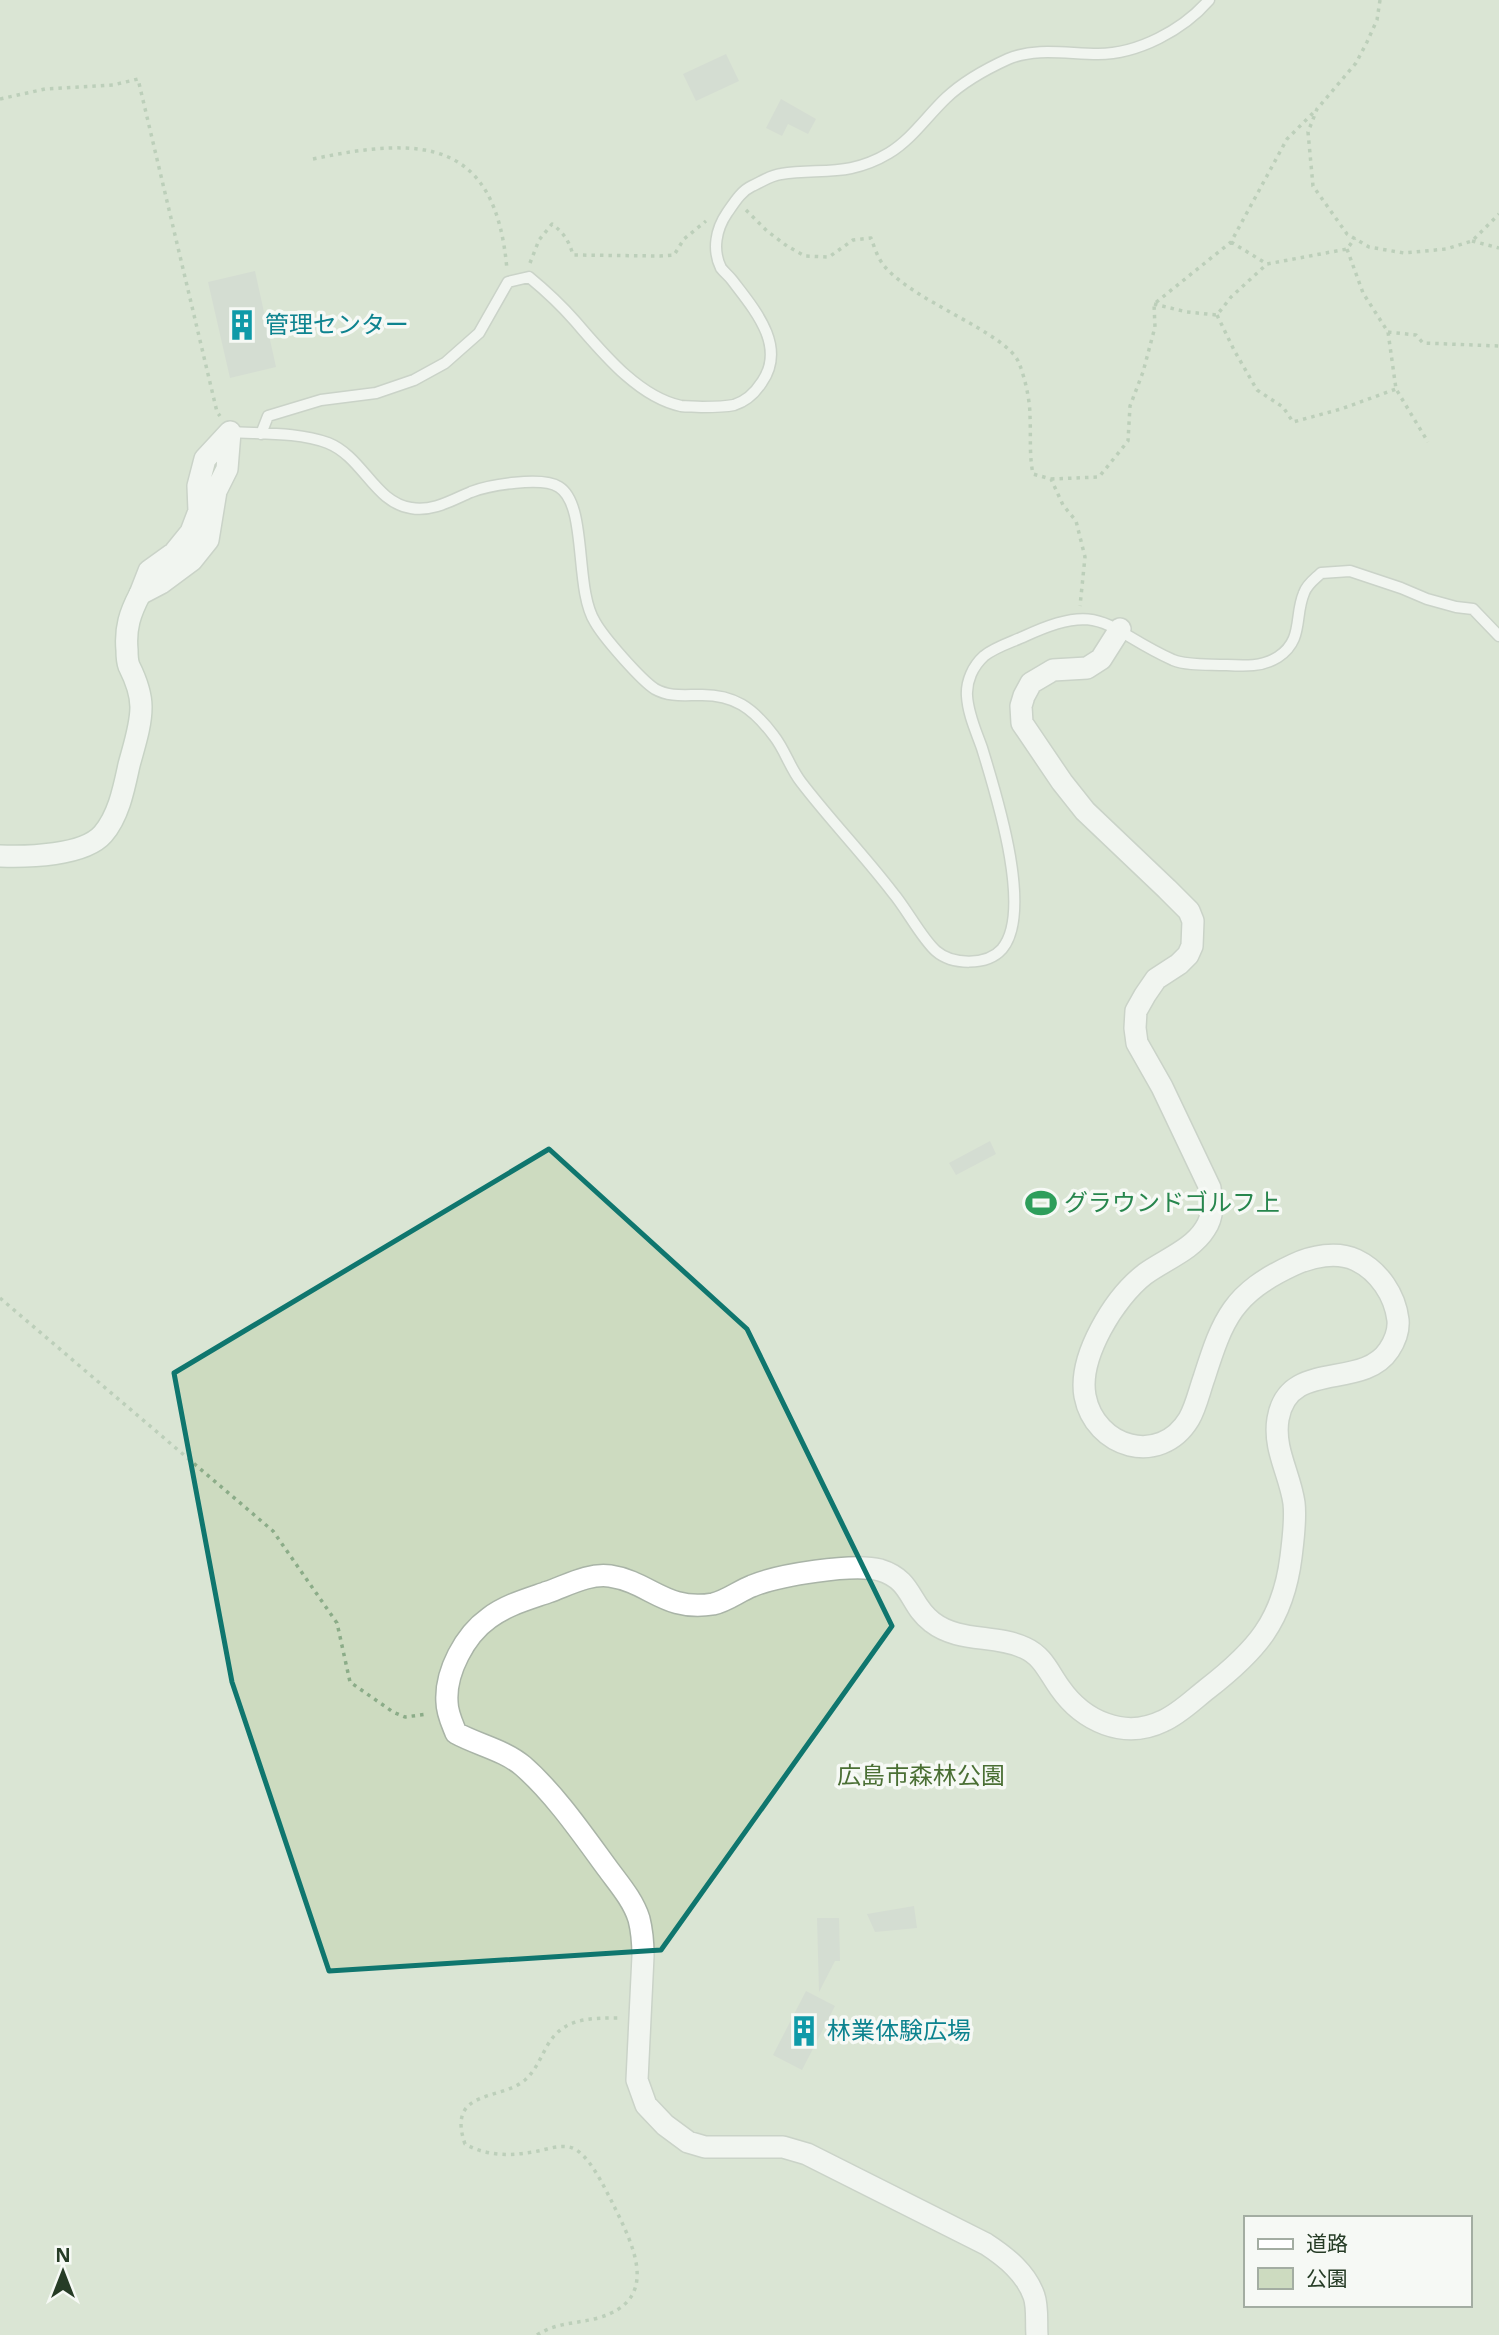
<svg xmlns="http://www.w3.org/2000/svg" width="1499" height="2335" viewBox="0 0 1499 2335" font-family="'Noto Sans','Noto Sans JP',sans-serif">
  <rect width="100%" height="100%" fill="#e6ece4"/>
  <path fill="#cddbc0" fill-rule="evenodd" d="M 0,0 L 1499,0 L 1499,2335 L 0,2335 ZM 1245,2218 L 1469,2218 L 1469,2305 L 1245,2305 Z"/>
  <path fill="#bfcabd" d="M 726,54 L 739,81 L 696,101 L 683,74 Z
    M 781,99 L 816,119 L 808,134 L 788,124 L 782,136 L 766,128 Z
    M 255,271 L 276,367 L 230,378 L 208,282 Z
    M 990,1141 L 996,1154 L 956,1175 L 949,1163 Z
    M 914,1906 L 917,1928 L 875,1932 L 867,1914 Z
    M 817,1918 L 839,1918 L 840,1961 L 835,1961 L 819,1992 Z
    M 806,1991 L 835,2006 L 802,2070 L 773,2055 Z"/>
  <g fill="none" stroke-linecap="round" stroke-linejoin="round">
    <defs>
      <path id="lane" d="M 230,432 C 262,434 298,432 328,443 C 363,457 375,503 411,508 C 433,512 452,500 471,492 C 489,485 542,476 559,487 C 588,505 574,589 595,622 C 604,638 641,680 655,689 C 669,697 684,695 699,695 C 734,694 753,708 774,736 C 785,750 790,768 801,782 C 830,820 864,855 893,893 C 906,908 922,939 936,951 C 952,965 987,966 1002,949 C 1034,911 995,791 982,748 C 976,731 968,714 967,696 C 966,681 973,666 984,656 C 995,647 1012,642 1025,636 C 1103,599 1106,630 1173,660 C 1188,666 1210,664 1226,665 C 1245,666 1262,667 1278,657 C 1304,640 1294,616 1304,593 C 1307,584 1315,579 1321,573 L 1350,571 L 1401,588 L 1427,599 L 1456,607 L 1473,609 L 1499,636
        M 261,434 L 268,416 L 321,400 L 376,393 L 414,380 L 445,363 L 479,333 L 508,282 L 529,277 C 546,291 561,305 575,321 C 602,352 638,397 681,406 C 688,407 695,406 702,407 C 712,407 724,407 734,405 C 747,401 755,393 762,382 C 787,346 754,309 732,280 C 729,276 724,272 721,268 C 712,250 716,229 727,213 C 734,203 741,191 752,186 C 761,182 771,175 781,174 C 822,168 849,177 889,153 C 912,139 927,116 946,98 C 964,81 986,69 1008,59 C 1036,47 1068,54 1098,54 C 1138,54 1183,30 1209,0"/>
      <path id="street" d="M 140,594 L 161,583 L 192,560 L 208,540 L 216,491 L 227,469 L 230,432
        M 140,594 L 149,571 L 174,553 L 191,532 L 199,511 L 198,486 L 205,459 L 230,432
        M 1037,2335 C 1036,2323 1038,2307 1034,2296 C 1026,2273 1006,2257 986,2244 L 807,2154 L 783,2147 L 705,2147 L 688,2142 L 665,2125 L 646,2105 L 637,2080 L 643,1956 C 643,1943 642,1931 639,1919 C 633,1900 619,1884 608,1869 C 583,1835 555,1794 523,1766 C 504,1750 478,1745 456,1733 C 452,1723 447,1713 447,1702 C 445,1672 465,1635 489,1618 C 506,1605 528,1599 548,1592 C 568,1585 589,1573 610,1576 C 650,1582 665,1612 713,1604 C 727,1601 739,1591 752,1586 C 778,1575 853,1563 880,1570 C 913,1580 909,1605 932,1622 C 959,1643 995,1634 1025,1648 C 1043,1656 1049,1673 1060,1688 C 1083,1721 1124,1740 1163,1721 C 1179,1714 1193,1700 1207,1689 C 1256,1651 1283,1621 1291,1557 C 1293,1540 1296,1520 1294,1503 C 1290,1474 1273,1449 1278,1419 C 1288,1358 1362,1391 1389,1350 C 1395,1341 1399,1331 1398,1320 C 1395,1295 1379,1271 1356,1260 C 1337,1251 1312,1256 1293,1265 C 1233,1293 1223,1318 1204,1378 C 1199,1392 1196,1407 1189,1419 C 1160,1467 1095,1448 1085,1396 C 1078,1357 1114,1298 1145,1274 C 1164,1260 1192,1250 1205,1229 C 1214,1216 1212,1203 1210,1188 L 1162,1087 L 1137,1043 L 1135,1028 L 1136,1011 L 1145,995 L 1156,979 L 1179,964 L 1188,955 L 1192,946 L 1193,921 L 1189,911 L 1167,889 L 1085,811 L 1062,782 L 1022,723 L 1021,706 L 1024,696 L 1031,683 L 1053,670 L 1087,668 L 1101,659 L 1120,629"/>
      <path id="secondary" d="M 0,856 C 27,857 84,856 103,834 C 119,815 124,788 129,765 C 134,746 141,726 141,707 C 141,693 135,678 129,666 C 127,661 127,655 127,650 C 125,628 130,613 140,594"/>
    </defs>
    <use href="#lane" stroke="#a9b4a7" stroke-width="13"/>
    <use href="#street" stroke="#a9b4a7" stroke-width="24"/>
    <use href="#secondary" stroke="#a3b4a1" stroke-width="24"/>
    <path stroke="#8bac88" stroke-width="3.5" stroke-dasharray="3.5 5" stroke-linecap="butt" d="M 1380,0 L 1377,20 L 1367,42 L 1356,63 L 1317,109 L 1308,132 L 1313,186 L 1347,234 L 1369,247 L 1404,253 L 1446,249 L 1472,241 L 1499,214
      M 0,99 L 45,89 L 113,85 L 138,79 L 217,412 L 220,416
      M 313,159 C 422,136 496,138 507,270
      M 746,210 L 767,231 L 787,246 L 805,256 L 829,257 L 853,240 L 871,238 C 874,246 877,256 882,263 C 908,300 1007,332 1019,363 C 1025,378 1030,400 1030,416 C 1031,436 1029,454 1033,474 L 1051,479 L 1063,505 L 1076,521 L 1085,557 L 1080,606
      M 1472,241 L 1499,248
      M 1231,242 L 1267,264
      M 1347,249 L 1363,293 L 1388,332 L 1396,389 L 1428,442
      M 530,263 L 539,240 L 552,224 C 564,233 569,241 573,255 L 660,256 L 674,255 L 684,239 L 706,221
      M 1154,304 L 1187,312 L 1217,315 L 1231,297 L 1267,264 L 1347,249 L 1355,238
      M 1217,315 L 1234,350 L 1257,390 L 1283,407 L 1293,422 L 1341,409 L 1396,389
      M 1388,332 L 1416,335 L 1423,343 L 1499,346
      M 1051,479 L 1099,477 L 1128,441 L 1130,406 L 1143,372 L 1155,327 L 1154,304 L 1231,242 L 1287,139 L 1317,109
      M 0,1298 L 273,1531 L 337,1623 L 350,1682 L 393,1712 L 405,1717 L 428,1714
      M 537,2335 C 557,2322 576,2324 598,2318 C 664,2299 631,2241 611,2200 C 603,2185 587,2150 569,2147 C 559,2145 548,2149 538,2151 C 513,2156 488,2157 465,2144 C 446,2089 500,2101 525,2080 C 535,2071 540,2059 546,2048 C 562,2017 590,2018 622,2018"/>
    <use href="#lane" stroke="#fff" stroke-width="10"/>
    <use href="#street" stroke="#fff" stroke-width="21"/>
    <use href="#secondary" stroke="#fff" stroke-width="21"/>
  </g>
  <path d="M0 0H1499V2335H0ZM 549,1149 L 747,1329 L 892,1626 L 661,1950 L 329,1971 L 232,1682 L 174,1373 Z" fill="#e6ece4" fill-opacity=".55" fill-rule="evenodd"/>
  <path fill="none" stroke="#0f766e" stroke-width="5" stroke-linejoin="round" d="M 549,1149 L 747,1329 L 892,1626 L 661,1950 L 329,1971 L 232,1682 L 174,1373 Z"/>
  <defs>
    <symbol id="building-bare" viewBox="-9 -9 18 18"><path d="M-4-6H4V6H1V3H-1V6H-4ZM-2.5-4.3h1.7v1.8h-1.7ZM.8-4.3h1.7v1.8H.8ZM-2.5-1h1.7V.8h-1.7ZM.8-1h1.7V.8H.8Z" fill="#0f9aa8" stroke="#f6f9f5" stroke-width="2.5" paint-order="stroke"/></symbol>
    <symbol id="stadium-bare" viewBox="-9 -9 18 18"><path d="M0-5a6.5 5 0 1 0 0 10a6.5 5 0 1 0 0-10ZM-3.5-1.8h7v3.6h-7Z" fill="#2e9e5b" stroke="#f6f9f5" stroke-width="2.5" paint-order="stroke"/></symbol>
  </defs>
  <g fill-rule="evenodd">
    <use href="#building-bare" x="220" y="303" width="44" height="44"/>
    <use href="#stadium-bare" x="1019" y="1181" width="44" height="44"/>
    <use href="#building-bare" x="782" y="2009" width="44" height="44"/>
  </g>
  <g text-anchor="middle" stroke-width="7" stroke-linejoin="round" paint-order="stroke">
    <g font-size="24" fill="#0d838f" stroke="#f6f9f5" text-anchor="start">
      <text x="265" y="333">管理センター</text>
      <text x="827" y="2039">林業体験広場</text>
    </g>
    <g font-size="24" fill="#27864d" stroke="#f6f9f5" text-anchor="start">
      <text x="1064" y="1211">グラウンドゴルフ上</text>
    </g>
    <g font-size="24" fill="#4a6f34" stroke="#f6f9f5">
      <text x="921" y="1784">広島市森林公園</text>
    </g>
  </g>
  <rect x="1244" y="2216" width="228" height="91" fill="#f6f9f5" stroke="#a3ada2" stroke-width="2"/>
  <rect x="1258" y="2239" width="35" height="10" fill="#ffffff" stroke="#a3ada2" stroke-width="2"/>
  <text x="1306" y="2251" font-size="21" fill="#263c26">道路</text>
  <rect x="1258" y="2268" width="35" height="21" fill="#cddbc0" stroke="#a3ada2" stroke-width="2"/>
  <text x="1306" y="2286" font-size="21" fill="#263c26">公園</text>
  <g transform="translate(63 2272)" stroke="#f6f9f5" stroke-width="5" paint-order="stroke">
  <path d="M0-5L12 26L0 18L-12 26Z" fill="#263c26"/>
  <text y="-10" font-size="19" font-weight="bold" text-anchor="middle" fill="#263c26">N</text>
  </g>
</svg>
